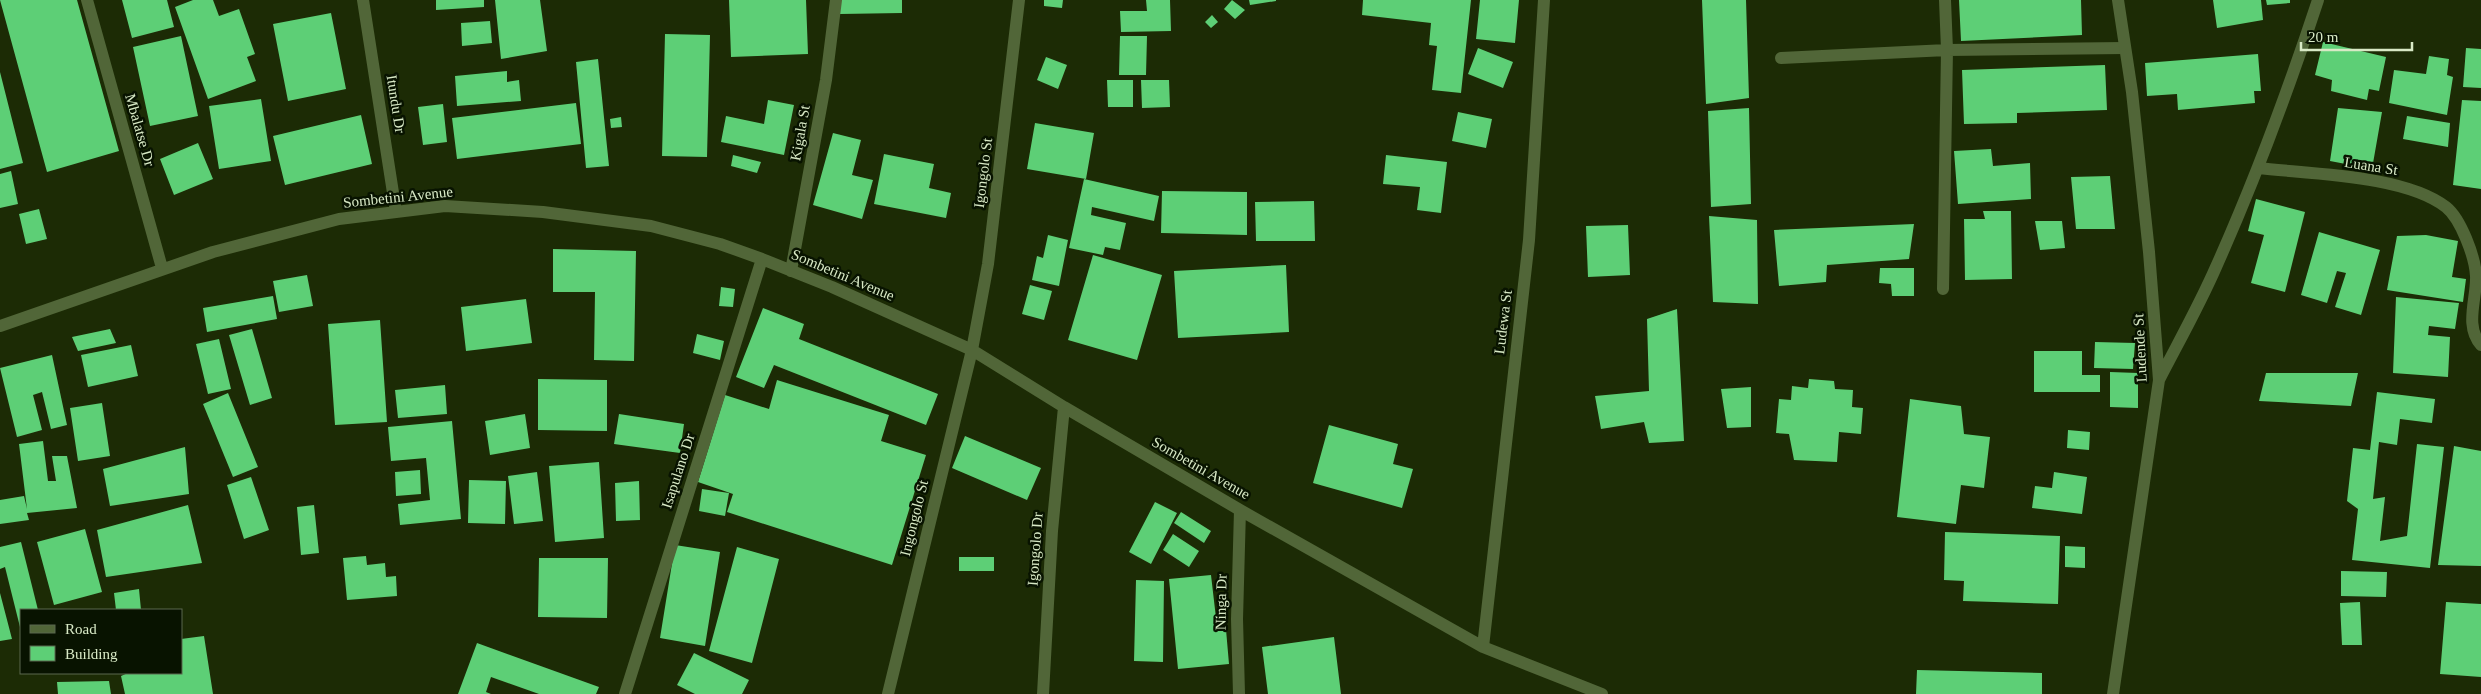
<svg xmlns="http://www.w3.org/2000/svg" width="2481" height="694" viewBox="0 0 2481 694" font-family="Georgia,serif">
  <rect width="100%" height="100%" fill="#1c2b05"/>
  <path fill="#5dcf76" d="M 0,0 L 77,0 L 119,151 L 47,172 Z
    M 122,0 L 167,0 L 174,27 L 132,38 Z
    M 193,0 L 213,0 L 219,16 L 239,9 L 255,54 L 247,57 L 256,81 L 208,99 L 175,7 Z
    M 436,0 L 484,0 L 484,7 L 436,10 Z
    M 495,0 L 540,0 L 547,51 L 501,59 Z
    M 729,0 L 806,0 L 808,54 L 731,57 Z
    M 840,0 L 902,0 L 902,13 L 840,14 Z
    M 1044,0 L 1063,0 L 1062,8 L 1044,6 Z
    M 1146,0 L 1170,0 L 1171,31 L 1121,32 L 1120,11 L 1147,11 Z
    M 1232,0 L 1245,10 L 1235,19 L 1224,9 Z
    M 1249,0 L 1276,0 L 1276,1 L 1250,5 Z
    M 1363,0 L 1471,0 L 1461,93 L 1432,90 L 1437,46 L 1429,45 L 1431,23 L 1362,15 Z
    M 1480,0 L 1519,0 L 1515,43 L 1476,39 Z
    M 1702,0 L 1746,0 L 1749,98 L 1706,104 Z
    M 1959,0 L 2081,0 L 2082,35 L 1961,41 Z
    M 2213,0 L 2261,0 L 2263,20 L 2217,28 Z
    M 2266,0 L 2290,0 L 2290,3 L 2267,5 Z
    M 331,13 L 346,89 L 288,101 L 273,24 Z
    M 1212,15 L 1218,22 L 1211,28 L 1205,22 Z
    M 490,21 L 492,43 L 462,46 L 461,23 Z
    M 665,34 L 710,35 L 707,157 L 662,156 Z
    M 181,36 L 198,116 L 150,126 L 133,47 Z
    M 1120,36 L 1147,36 L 1146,75 L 1119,75 Z
    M 2323,42 L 2386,57 L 2379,91 L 2369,89 L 2367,100 L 2331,91 L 2332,80 L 2315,75 Z
    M 1478,48 L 1513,62 L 1503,88 L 1468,74 Z
    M 2466,48 L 2481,49 L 2481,88 L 2463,87 Z
    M 2258,54 L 2261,91 L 2254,91 L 2255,103 L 2178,110 L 2177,94 L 2147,96 L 2145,63 Z
    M 2429,56 L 2449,59 L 2447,75 L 2453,77 L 2447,115 L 2389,103 L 2394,70 L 2426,74 Z
    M 1046,57 L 1067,65 L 1058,89 L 1037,80 Z
    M 598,59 L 609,166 L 586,168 L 576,62 Z
    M 2105,65 L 2107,110 L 2017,113 L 2017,123 L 1964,124 L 1962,70 Z
    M 507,71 L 507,82 L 519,80 L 521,101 L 457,106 L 455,76 Z
    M 0,72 L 23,163 L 0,169 Z
    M 1107,80 L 1133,80 L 1133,107 L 1108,107 Z
    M 1141,80 L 1169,80 L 1170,107 L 1142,108 Z
    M 261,99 L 271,161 L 219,169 L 209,106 Z
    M 768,100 L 794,105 L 784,155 L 721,142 L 726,116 L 764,124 Z
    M 2462,100 L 2481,101 L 2481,189 L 2453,185 Z
    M 576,103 L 581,144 L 457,159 L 452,118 Z
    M 443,104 L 447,142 L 423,145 L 418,107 Z
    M 1749,108 L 1751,204 L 1711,207 L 1708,111 Z
    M 2338,108 L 2382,112 L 2372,169 L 2330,161 Z
    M 1458,112 L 1492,119 L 1486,148 L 1452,141 Z
    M 361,115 L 372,164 L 285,185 L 273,136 Z
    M 2407,116 L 2450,123 L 2448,147 L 2403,139 Z
    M 621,117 L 622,127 L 611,128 L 610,119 Z
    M 1035,123 L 1094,133 L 1086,179 L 1027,169 Z
    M 833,133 L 861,140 L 852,175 L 873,180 L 862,219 L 813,205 Z
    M 198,143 L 213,179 L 174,195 L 160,159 Z
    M 1991,149 L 1993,166 L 2030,163 L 2031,199 L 1958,204 L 1954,151 Z
    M 884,154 L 934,164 L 929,188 L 951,193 L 946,218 L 874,204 Z
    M 733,155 L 761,162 L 757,173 L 731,166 Z
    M 1386,155 L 1447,162 L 1441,213 L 1417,210 L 1420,187 L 1383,184 Z
    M 11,171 L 18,204 L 0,208 L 0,174 Z
    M 2110,176 L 2115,229 L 2076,229 L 2071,177 Z
    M 1084,179 L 1159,196 L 1154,221 L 1092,207 L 1091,215 L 1126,223 L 1120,250 L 1105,247 L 1103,255 L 1069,248 Z
    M 1162,191 L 1247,192 L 1247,235 L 1161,233 Z
    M 2256,199 L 2305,212 L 2285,292 L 2251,283 L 2264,235 L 2248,231 Z
    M 1314,201 L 1315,241 L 1256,241 L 1255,202 Z
    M 39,209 L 47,239 L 26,244 L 19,214 Z
    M 1983,211 L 2011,211 L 2012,279 L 1965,280 L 1964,219 L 1985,219 Z
    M 1709,216 L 1757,220 L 1758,304 L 1713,302 Z
    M 2035,221 L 2062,221 L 2065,248 L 2040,250 Z
    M 1914,224 L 1909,259 L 1827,265 L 1826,282 L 1779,286 L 1774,230 Z
    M 1628,225 L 1630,275 L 1588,277 L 1586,226 Z
    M 2319,232 L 2380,250 L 2361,315 L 2335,307 L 2346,273 L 2337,271 L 2327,303 L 2301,295 Z
    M 1048,235 L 1068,240 L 1059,286 L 1032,280 L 1037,256 L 1043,258 Z
    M 2426,235 L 2458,241 L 2452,277 L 2466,279 L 2463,302 L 2387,290 L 2397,236 Z
    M 553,249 L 636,251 L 634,361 L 594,360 L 595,292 L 553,292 Z
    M 1093,255 L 1162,275 L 1137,360 L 1068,340 Z
    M 1286,265 L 1289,332 L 1178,338 L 1174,271 Z
    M 1880,268 L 1914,268 L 1914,296 L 1892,296 L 1891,284 L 1879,283 Z
    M 307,275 L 313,306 L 279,312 L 273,281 Z
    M 1030,285 L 1052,291 L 1044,320 L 1022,314 Z
    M 721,287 L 735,289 L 733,307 L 719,306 Z
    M 273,296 L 277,319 L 207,332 L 203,308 Z
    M 2396,297 L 2459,303 L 2455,329 L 2429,326 L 2428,335 L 2450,337 L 2448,377 L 2393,373 Z
    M 526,299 L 532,343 L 466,351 L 461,307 Z
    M 763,308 L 804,324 L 799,339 L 938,394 L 926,425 L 774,365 L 764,388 L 736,377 Z
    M 1677,309 L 1684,441 L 1649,443 L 1644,422 L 1601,429 L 1595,396 L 1649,391 L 1647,319 Z
    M 380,320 L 387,422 L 335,425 L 328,324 Z
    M 110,329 L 116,343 L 78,351 L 72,337 Z
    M 252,329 L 272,398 L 250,405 L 229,335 Z
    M 697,334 L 724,341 L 720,360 L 693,353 Z
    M 219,339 L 231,389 L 208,394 L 196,344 Z
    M 2095,342 L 2135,343 L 2133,369 L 2094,368 Z
    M 131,345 L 138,376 L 88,387 L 81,355 Z
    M 2034,351 L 2082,351 L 2082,375 L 2100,375 L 2100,392 L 2034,392 Z
    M 52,355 L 67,425 L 51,429 L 42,392 L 33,395 L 42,430 L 17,437 L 0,368 Z
    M 2110,372 L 2138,373 L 2138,408 L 2110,407 Z
    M 2266,373 L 2358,373 L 2351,406 L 2259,401 Z
    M 538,379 L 607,380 L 607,431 L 538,430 Z
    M 1809,379 L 1834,381 L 1835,389 L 1853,390 L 1852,407 L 1863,408 L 1861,434 L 1839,432 L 1837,462 L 1794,460 L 1789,434 L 1776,433 L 1779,399 L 1791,400 L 1792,386 L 1808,388 Z
    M 777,380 L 889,415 L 881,441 L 926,455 L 892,565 L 727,512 L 733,494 L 698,482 L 725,395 L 769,409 Z
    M 445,385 L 447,414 L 398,418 L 395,390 Z
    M 1751,387 L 1751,427 L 1727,428 L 1721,389 Z
    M 2377,392 L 2435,399 L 2432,423 L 2400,419 L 2397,445 L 2379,442 L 2373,499 L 2385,497 L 2380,541 L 2407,536 L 2417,444 L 2444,447 L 2430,568 L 2352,560 L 2358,509 L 2347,501 L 2353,448 L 2370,450 Z
    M 228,393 L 258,467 L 233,477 L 203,404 Z
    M 1910,399 L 1961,406 L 1964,434 L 1990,437 L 1984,488 L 1961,485 L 1956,524 L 1897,517 Z
    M 102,403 L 110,456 L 78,461 L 70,408 Z
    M 525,414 L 530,448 L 490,455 L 485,421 Z
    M 619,414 L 684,424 L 680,453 L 614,444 Z
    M 452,421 L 461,519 L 400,525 L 398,504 L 430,500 L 426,458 L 391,461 L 388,427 Z
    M 1329,425 L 1398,444 L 1393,464 L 1413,469 L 1402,508 L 1313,483 Z
    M 2068,430 L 2090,432 L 2089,450 L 2067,448 Z
    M 965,436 L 1041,468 L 1027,500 L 952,468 Z
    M 43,441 L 48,481 L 56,481 L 52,456 L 67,456 L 77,508 L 27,513 L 29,520 L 0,524 L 0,500 L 24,496 L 27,509 L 19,444 Z
    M 2454,446 L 2481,451 L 2481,566 L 2438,565 Z
    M 185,447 L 189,494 L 110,506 L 103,469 Z
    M 599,462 L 604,538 L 555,542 L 549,466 Z
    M 420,470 L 421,494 L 396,496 L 395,472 Z
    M 537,472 L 543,521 L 514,524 L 508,476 Z
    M 2054,472 L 2087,477 L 2082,514 L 2032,508 L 2035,486 L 2052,488 Z
    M 251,477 L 269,530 L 244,539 L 227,485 Z
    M 469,480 L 506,481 L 505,524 L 468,523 Z
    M 639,481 L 640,520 L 616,521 L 615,483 Z
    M 702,489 L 729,493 L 725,516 L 699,511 Z
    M 1155,502 L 1177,513 L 1151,564 L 1129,552 Z
    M 188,505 L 202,563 L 106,577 L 97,530 Z
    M 314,505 L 319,553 L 301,555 L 297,507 Z
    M 1181,512 L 1211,531 L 1204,543 L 1174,523 Z
    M 85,529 L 102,592 L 54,605 L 37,542 Z
    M 1945,532 L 2060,536 L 2058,604 L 1963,601 L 1964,581 L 1944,580 Z
    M 1173,534 L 1199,551 L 1189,567 L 1163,550 Z
    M 21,542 L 38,610 L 21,610 L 21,631 L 5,567 L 0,569 L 0,547 Z
    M 675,545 L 720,552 L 705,646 L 660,638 Z
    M 2065,546 L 2085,547 L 2085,568 L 2065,567 Z
    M 737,547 L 779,559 L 752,663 L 709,651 Z
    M 366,556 L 367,565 L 385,563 L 386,577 L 396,576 L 397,596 L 347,600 L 343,558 Z
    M 959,557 L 994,557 L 994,571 L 959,571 Z
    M 539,558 L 608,558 L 607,618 L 538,617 Z
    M 2341,571 L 2387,572 L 2386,597 L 2341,596 Z
    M 1211,575 L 1216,618 L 1225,618 L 1229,664 L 1178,669 L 1169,579 Z
    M 1136,580 L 1164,581 L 1163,662 L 1134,661 Z
    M 139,589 L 141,610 L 116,610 L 114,593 Z
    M 0,593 L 12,639 L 0,641 Z
    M 2360,602 L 2362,645 L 2342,645 L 2340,603 Z
    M 2446,602 L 2481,604 L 2481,677 L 2440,674 Z
    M 204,636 L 213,694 L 125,694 L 121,676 L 128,673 L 181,673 L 181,639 Z
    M 1334,637 L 1341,694 L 1268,694 L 1262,647 Z
    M 477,643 L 599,687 L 596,694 L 539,694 L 491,677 L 486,692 L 491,694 L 458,694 Z
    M 694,653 L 749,680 L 742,694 L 695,694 L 677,685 Z
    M 1917,670 L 2042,673 L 2042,694 L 1916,694 Z
    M 109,681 L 111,694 L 58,694 L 57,682 Z"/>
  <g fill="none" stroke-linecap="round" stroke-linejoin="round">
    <path stroke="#516638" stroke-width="12" d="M 1781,58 L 1947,50 L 2125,48
      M 1943,289 L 1947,50 L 1945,0"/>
    <path stroke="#516638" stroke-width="12" d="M 87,0 L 162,268
      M 363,0 L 396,212
      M 2258,168 C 2310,174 2405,175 2446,207 C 2461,219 2475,257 2476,276 C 2477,298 2464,326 2481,345
      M 791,271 L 826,80 L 836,0
      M 0,326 L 213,252 L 339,219 L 445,206 L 543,212 L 651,226 L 720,244 L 762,259 L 832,287 L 972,350 L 1064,407 L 1240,510 L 1483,647 L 1602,694
      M 2159,380 C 2178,343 2199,306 2216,267 C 2255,180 2288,91 2318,0
      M 1483,647 L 1529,240 L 1544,0
      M 625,694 L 762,259
      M 888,694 L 972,350 L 988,264 L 1019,0
      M 1043,694 L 1052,531 L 1064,407
      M 1239,694 L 1237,619 L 1240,510
      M 2113,694 L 2159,380 L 2149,252 L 2132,92 L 2118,0"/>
  </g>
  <g text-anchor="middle" stroke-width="5" stroke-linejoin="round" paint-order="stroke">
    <g font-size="15" fill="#d8e9c5" stroke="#081300">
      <text transform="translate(396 104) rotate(81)" y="5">Itundu Dr</text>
      <text transform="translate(140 130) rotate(74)" y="5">Mbalatse Dr</text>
      <text transform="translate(800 133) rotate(-80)" y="5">Kigala St</text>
      <text transform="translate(2371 166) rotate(9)" y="5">Luana St</text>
      <text transform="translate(983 173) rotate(-83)" y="5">Igongolo St</text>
      <text transform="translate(398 197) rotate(-6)" y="5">Sombetini Avenue</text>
      <text transform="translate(843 275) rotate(23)" y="5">Sombetini Avenue</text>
      <text transform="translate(1503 322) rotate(-83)" y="5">Ludewa St</text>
      <text transform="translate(2140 348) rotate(-93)" y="5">Ludende St</text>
      <text transform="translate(1201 468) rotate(30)" y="5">Sombetini Avenue</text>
      <text transform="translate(678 471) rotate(-72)" y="5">Isapulano Dr</text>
      <text transform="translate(914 518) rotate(-76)" y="5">Ingongolo St</text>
      <text transform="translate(1035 549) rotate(-86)" y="5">Igongolo Dr</text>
      <text transform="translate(1221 602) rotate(-89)" y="5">Ninga Dr</text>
    </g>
  </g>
  <rect x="20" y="609" width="162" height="65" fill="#081300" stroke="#5b694f"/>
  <rect x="30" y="625" width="25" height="8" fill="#516638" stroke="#5b694f"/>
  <text x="65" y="634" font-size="15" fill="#d8e9c5">Road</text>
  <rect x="30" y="646" width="25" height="15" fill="#5dcf76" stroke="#5b694f"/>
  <text x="65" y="659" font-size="15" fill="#d8e9c5">Building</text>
  <path d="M2301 42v8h111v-8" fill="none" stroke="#d8e9c5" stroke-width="2.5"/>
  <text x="2308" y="42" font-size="15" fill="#d8e9c5" stroke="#081300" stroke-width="4" paint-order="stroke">20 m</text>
</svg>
